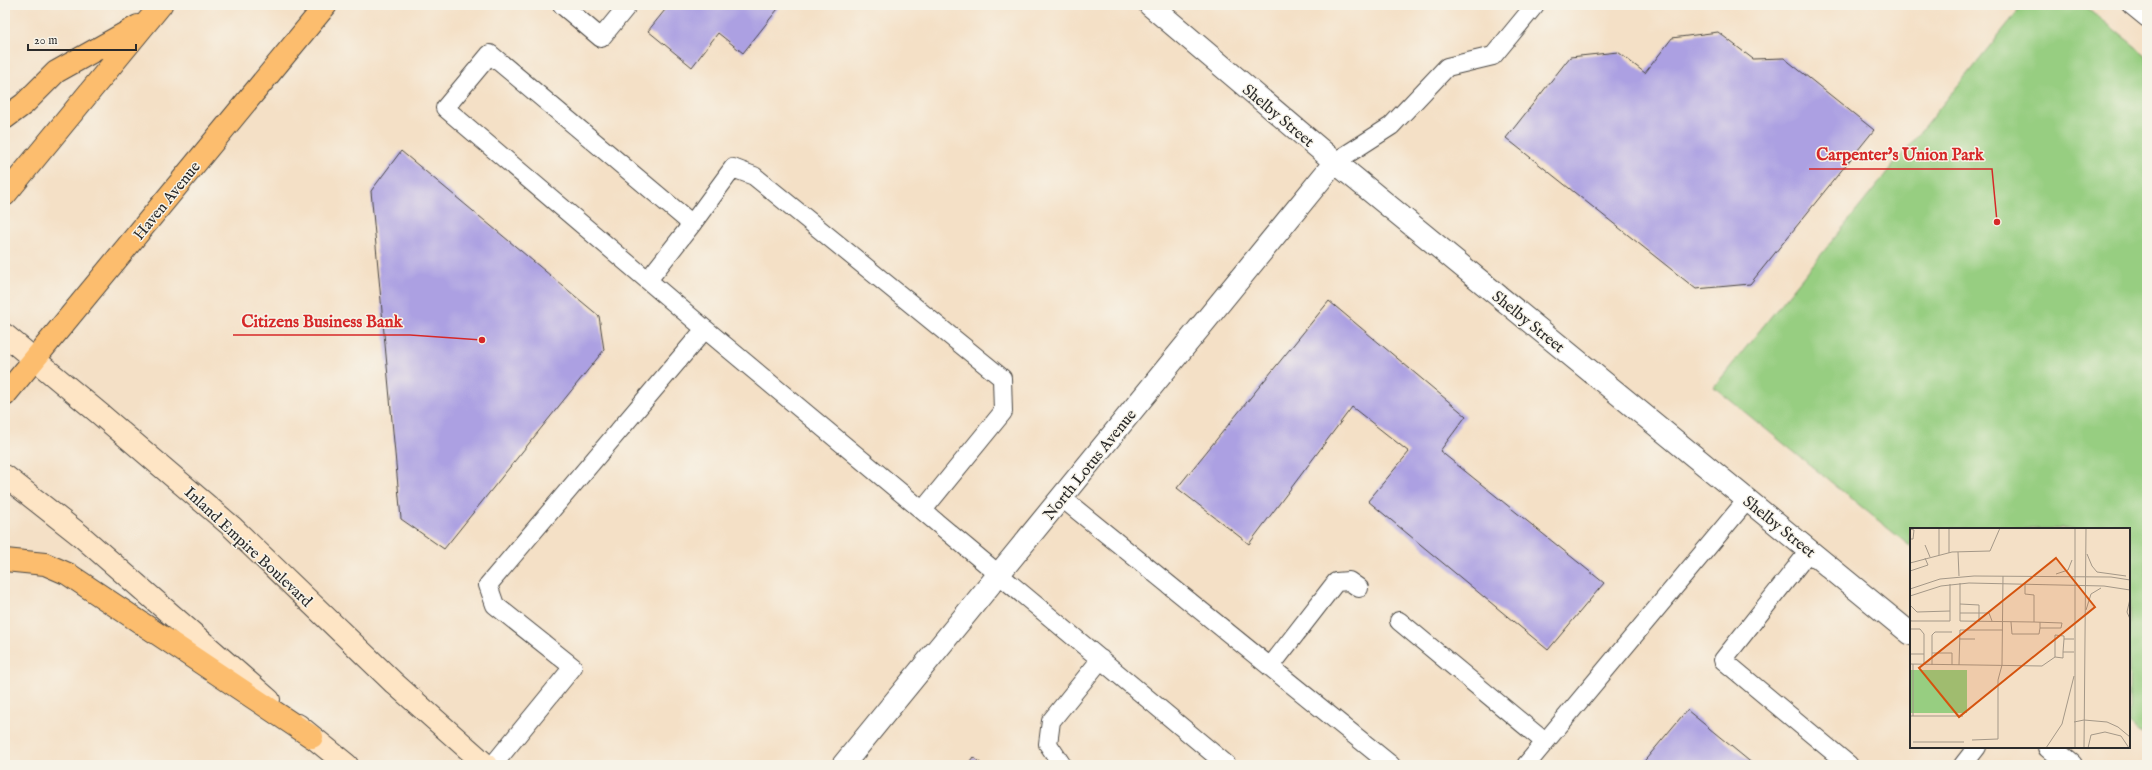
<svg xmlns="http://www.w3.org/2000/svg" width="2152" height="770" viewBox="0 0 2152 770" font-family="'IM FELL English',serif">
  <rect width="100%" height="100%" fill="#f7f3e8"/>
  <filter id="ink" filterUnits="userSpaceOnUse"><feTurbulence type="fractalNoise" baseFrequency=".025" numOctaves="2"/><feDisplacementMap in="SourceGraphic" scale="8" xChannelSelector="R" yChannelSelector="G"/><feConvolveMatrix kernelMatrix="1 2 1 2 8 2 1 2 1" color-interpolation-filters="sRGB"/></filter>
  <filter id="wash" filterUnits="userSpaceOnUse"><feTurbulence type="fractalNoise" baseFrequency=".012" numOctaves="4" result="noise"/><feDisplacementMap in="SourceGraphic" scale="16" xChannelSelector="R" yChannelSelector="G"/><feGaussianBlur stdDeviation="0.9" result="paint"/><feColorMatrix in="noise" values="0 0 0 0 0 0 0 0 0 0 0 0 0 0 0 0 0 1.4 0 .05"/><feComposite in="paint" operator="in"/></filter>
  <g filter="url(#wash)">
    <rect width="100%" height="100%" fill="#f4e0c6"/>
    <path fill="#97ce81" stroke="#617c56" d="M 2023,5 L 2084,5 L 2147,56 L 2147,737 L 2129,723 L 2129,529 L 1911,529 L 1911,547 L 1714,387 Z"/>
    <g id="blocks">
      <path fill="#aca0e2" d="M 669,5 L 781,5 L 743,53 L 718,33 L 692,67 L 648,31 Z
        M 1718,32 L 1753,59 L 1784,58 L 1874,130 L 1750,284 L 1696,289 L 1506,138 L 1570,57 L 1618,52 L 1645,73 L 1672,38 Z
        M 401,151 L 599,316 L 604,350 L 444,549 L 401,519 L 371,191 Z
        M 1329,301 L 1466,416 L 1440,451 L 1604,583 L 1548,650 L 1368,501 L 1409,452 L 1352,407 L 1249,544 L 1177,488 Z
        M 1687,710 L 1754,765 L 1641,765 Z
        M 973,757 L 983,765 L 967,765 Z"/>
    </g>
  </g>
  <g filter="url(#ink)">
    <use href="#blocks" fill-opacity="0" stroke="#494642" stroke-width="1"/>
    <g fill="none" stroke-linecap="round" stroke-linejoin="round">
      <defs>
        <path id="service" d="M 562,5 L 601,38 L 628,5
          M 2131,5 L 2147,18
          M 1335,162 L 1391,126 L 1447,67 L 1493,56 L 1535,5
          M 692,224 L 733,168 L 754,176 L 1002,378 L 1003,412 L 923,510
          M 648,280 L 692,224 L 490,54 L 445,108 L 705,329
          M 1062,498 L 1391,765
          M 1810,550 L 1723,660 L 1849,765
          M 1399,621 L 1545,742
          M 1270,667 L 1336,582 L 1349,581 L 1359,588
          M 493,765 L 573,667 L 495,605 L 488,585 L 705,329 L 1227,765
          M 1062,765 L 1048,744 L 1051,721 L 1101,659
          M 1526,765 L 1747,500
          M 1963,765 L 1977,747"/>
        <path id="minor" d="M 843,765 L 1335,162"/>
        <path id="tertiary" d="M 1150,5 L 1335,162 L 1911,634
          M 2049,747 L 2071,765"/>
        <path id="secondary" d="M 5,335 L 100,414 L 231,526 L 394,683 L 486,765
          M 5,476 L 80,535 L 269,700
          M 298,725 L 347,765"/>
        <path id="primary" d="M 5,118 L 24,104 L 56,72 L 138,26
          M 5,195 L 161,5
          M 5,395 L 326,5
          M 5,560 L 45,564 L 68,574 L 312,737"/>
      </defs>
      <use href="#service" stroke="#494642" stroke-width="20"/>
      <use href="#minor" stroke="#494642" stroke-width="24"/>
      <use href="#tertiary" stroke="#494642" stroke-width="24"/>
      <use href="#secondary" stroke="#494642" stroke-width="24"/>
      <use href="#primary" stroke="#494642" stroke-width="24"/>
      <path stroke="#494642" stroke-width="2.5" stroke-dasharray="1 3" stroke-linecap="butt" d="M 5,526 L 9,521"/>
      <use href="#service" stroke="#fff" stroke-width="18"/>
      <use href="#minor" stroke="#fff" stroke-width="22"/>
      <use href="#tertiary" stroke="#fff" stroke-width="22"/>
      <use href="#secondary" stroke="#fee5c5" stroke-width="22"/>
      <use href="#primary" stroke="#fcbd6e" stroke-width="22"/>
    </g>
  </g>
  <g text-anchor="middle" stroke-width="3" stroke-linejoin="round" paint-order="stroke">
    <g font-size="16" fill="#2b2b2b" stroke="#f7f3e8">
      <text transform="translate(1279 115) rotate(40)" y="6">Shelby Street</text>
      <text transform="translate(166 200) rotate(-51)" y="6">Haven Avenue</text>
      <text transform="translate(1529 321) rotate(39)" y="6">Shelby Street</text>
      <text transform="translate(1089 464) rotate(-51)" y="6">North Lotus Avenue</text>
      <text transform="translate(1780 526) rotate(39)" y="6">Shelby Street</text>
      <text transform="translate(249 546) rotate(43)" y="6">Inland Empire Boulevard</text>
    </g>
  </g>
  <g transform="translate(1910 528)">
    <rect width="220" height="220" fill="#f4e0c6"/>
    <path d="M 0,142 L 57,142 L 57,185 L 0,185 Z" fill="#97ce81"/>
    <path fill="none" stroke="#a49888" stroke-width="1" d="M 0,1 L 4,2 L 3,11 L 0,11M 15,17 L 20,29M 48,24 L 49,48M 39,25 L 39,0M 177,26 L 182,38 L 187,44 L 216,48M 29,27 L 29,0M 0,35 L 42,24 L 80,23 L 90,0M 0,43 L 18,37 L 15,30M 146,46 L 158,42 L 162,32M 50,55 L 50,93 L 124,94 L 124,67 L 115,66 L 115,55M 0,61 L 30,51 L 64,48 L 201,49 L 220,52M 0,68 L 31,58 L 59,55 L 194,58 L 220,62M 220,71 L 217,84 L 220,91M 50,76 L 69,77 L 69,93M 0,77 L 7,84 L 40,83M 176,82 L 181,66 L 191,60M 50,85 L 79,85 L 82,93M 0,90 L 1,93 L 40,93 L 40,56M 101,94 L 102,106 L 129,106 L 130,100M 124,94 L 152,95 L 151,100 L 130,100 L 130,94M 1,101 L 10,101 L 14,106 L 14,136M 49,111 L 65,111M 153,124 L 153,130 L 145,129 L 145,107 L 154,108 L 154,111M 164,124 L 153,124 L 154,111 L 164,111M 22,125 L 42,125 L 42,137M 0,126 L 14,126M 0,136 L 132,138 L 145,129M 3,136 L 3,188M 22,137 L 22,107 L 25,104 L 42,104M 49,137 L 50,102 L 93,102M 0,188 L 53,188M 164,194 L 174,192 L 197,194 L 208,199 L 220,209M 62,212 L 88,211 L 88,152 L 92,137 L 93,48M 3,214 L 54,214M 136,220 L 152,196 L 164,148M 165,220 L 165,0M 174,220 L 176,0M 178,220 L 181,207 L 195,204 L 211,208 L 219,220"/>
    <path fill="#d5540f" fill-opacity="0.15" stroke="#d5540f" stroke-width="2" d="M 146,30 L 185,79 L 49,189 L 9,140 Z"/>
    <rect width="220" height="220" fill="none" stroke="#2b2b2b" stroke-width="2"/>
  </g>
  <path fill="none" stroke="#d62828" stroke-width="1.5" d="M1997 222L1992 169H1809M482 340L410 335H233"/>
  <g fill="#d62828" stroke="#f7f3e8" stroke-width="1.5">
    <circle cx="1997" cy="222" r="4"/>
    <circle cx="482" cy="340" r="4"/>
  </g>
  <g font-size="17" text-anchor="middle" font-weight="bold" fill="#d62828" stroke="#f7f3e8" stroke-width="3" stroke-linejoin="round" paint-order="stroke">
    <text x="1900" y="160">Carpenter's Union Park</text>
    <text x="322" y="327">Citizens Business Bank</text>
  </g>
  <rect width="2152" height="770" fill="none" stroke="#f7f3e8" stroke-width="20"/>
  <path d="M28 44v6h108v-6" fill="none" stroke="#2b2b2b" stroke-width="2"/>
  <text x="34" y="44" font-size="12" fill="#2b2b2b" stroke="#f7f3e8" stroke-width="3" paint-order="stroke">20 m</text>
</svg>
